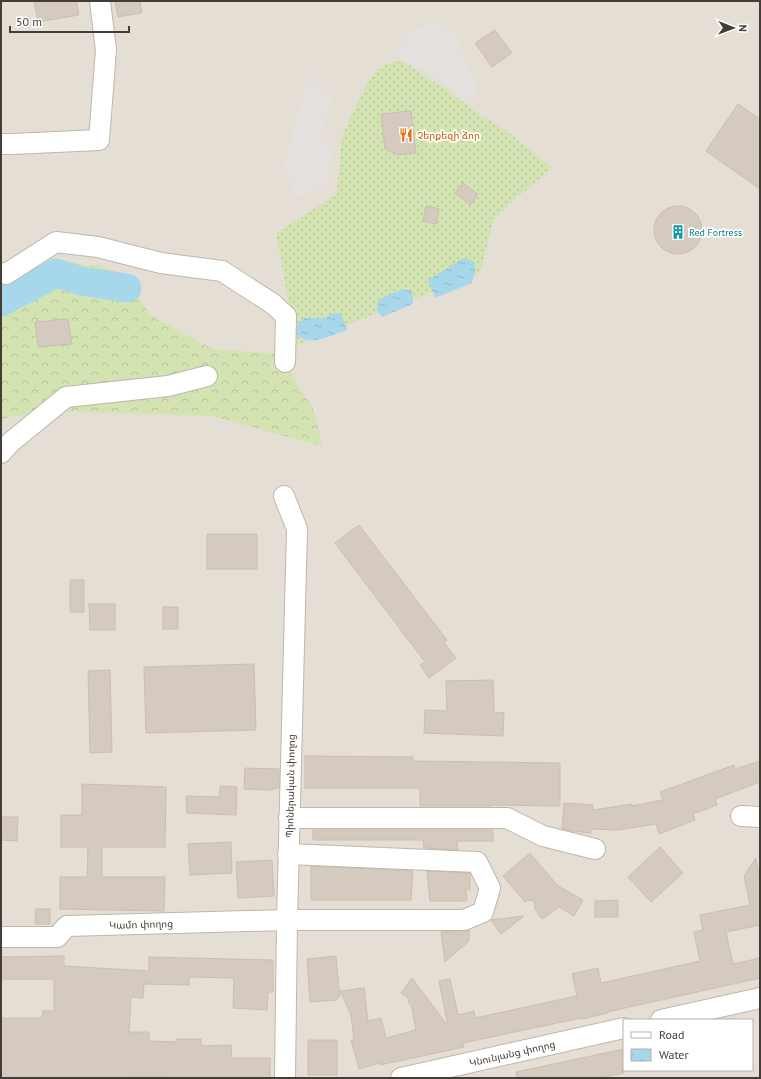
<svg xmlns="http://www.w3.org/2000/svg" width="761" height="1079" viewBox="0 0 761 1079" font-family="'PT Sans','Noto Sans Armenian',sans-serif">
  <defs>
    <pattern id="grass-dots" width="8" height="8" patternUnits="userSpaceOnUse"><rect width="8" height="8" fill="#d3e3b2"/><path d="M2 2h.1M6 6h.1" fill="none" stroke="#b6c49a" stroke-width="1.8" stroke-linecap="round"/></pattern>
    <pattern id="forest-crowns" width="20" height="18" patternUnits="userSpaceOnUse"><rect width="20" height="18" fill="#d3e3b2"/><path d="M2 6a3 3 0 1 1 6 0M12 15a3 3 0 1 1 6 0" fill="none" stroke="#b6c49a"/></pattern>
    <pattern id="water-ripples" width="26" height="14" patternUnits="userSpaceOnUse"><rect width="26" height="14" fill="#a7d7ea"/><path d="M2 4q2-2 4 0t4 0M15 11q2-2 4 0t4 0" fill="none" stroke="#91b9c9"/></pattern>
  </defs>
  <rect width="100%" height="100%" fill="#f1ede6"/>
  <path fill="#e5ded4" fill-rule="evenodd" d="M 1,1 L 760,1 L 760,1078 L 1,1078 ZM 624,1020 L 752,1020 L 752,1070 L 624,1070 Z"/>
  <path fill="url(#grass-dots)" d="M 403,61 L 424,76 L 447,90 L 480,115 L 503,128 L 552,168 L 510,203 L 493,222 L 480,273 L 296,345 L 276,233 L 337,194 L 342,136 L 366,86 L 377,69 L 393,62 Z"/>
  <path fill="url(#forest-crowns)" d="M 61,262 L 106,267 L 125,277 L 150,315 L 213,349 L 280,354 L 314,411 L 322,446 L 211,416 L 53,411 L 10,417 L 1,420 L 1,268 Z"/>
  <path fill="#e3e0de" d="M 433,21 L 455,34 L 478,90 L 470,105 L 435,77 L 395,56 L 408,34 Z
    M 308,74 L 332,97 L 321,137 L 332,150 L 327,185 L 297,198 L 284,167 Z"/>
  <path fill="url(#water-ripples)" d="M 464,258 L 475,262 L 475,271 L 472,283 L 435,298 L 428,280 Z
    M 402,289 L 412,291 L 413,304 L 382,317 L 377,311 L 378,300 Z
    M 335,313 L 341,313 L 347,330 C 330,335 310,348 296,334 L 298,324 L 304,318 L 322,318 Z"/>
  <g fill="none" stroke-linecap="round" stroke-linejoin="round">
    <path stroke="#a7d7ea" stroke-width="29" d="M 1,302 L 56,273 L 81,281 L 127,288"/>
  </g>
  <path fill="#d5cabf" stroke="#ccbeb0" d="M 34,1 L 76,1 L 79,15 L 38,22 Z
    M 115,1 L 140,1 L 142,13 L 118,17 Z
    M 495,30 L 512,53 L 492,67 L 475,43 Z
    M 738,104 L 760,119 L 760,189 L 706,151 Z
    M 411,111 L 416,153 L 398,155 L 385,149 L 381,114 Z
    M 463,183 L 478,194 L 470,205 L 455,193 Z
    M 426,206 L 439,209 L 436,224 L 423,221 Z
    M654 230a24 24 0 1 1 48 0a24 24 0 1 1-48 0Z
    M 68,319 L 72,344 L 38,347 L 35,322 Z
    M 359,525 L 447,640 L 444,642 L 456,658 L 429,678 L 420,665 L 425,662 L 335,543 Z
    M 207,534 L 257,534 L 257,569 L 207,569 Z
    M 70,580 L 84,580 L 84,612 L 70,612 Z
    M 89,604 L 115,604 L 115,630 L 90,630 Z
    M 163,607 L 178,607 L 178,629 L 163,629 Z
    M 254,664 L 256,730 L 146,733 L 144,667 Z
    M 110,670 L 112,752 L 90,753 L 88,671 Z
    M 493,680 L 494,712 L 504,713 L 503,736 L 424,733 L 425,710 L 447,711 L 446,681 Z
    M 305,756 L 413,757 L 413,761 L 560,763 L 560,806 L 492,805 L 492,806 L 420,806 L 420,788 L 305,788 Z
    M 760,761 L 760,782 L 715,799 L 717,805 L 693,814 L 695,820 L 659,834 L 656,824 L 617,830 L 591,829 L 591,833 L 572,831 L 562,829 L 564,803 L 593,805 L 593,810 L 632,804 L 632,806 L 663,800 L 660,792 L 734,765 L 735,769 Z
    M 245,768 L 279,769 L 279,788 L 269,790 L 244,789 Z
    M 82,784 L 166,787 L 165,847 L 102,847 L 102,877 L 165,877 L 164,911 L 60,909 L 60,877 L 87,877 L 88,847 L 61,847 L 61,815 L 82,815 Z
    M 220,786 L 237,787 L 236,815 L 187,813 L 186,796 L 219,797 Z
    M 1,817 L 18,817 L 17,841 L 1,840 Z
    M 313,830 L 493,830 L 493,841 L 457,841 L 458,850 L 424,848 L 423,840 L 313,840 Z
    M 231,842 L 232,873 L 190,875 L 188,844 Z
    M 660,847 L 683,873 L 651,902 L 628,877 Z
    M 530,853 L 558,886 L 583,900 L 574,916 L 559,907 L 542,919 L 535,909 L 534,901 L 528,900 L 525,902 L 503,876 Z
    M 756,858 L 760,880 L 760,925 L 726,932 L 733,964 L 760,958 L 760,978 L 607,1012 L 608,1013 L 582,1019 L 581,1018 L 463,1043 L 464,1047 L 380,1065 L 379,1063 L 359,1069 L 351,1040 L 354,1040 L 351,1015 L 340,991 L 364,988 L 368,1021 L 381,1018 L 386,1038 L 416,1030 L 411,1004 L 409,1004 L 408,998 L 401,993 L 412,978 L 448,1026 L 439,981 L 450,979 L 458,1015 L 474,1011 L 475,1018 L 577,996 L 572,974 L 598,968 L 601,983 L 700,961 L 694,932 L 703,930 L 700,915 L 750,905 L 744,876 Z
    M 272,860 L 274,896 L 238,898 L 236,862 Z
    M 311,866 L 413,871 L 411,900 L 311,900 Z
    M 427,871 L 470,873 L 470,891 L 466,887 L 467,901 L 430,901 Z
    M 618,900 L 618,917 L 595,917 L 595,901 Z
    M 36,909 L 50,909 L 50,924 L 35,924 Z
    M 524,916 L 501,934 L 491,920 Z
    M 469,930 L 469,941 L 445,962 L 441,932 Z
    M 64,956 L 64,966 L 149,971 L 149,957 L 273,960 L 273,992 L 268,992 L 267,1010 L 233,1008 L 234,978 L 189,977 L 189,985 L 144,984 L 143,998 L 131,997 L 129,1032 L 149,1032 L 149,1041 L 176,1042 L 176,1039 L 201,1039 L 201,1046 L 231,1045 L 232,1058 L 270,1058 L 270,1078 L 166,1078 L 166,1077 L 1,1078 L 1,1018 L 42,1018 L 43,1011 L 54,1011 L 54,979 L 1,979 L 1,957 Z
    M 336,956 L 340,997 L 337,997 L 337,1000 L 310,1002 L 307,959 Z
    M 308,1040 L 337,1040 L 337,1075 L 308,1075 Z
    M 624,1049 L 624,1073 L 600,1078 L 517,1078 L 516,1072 Z"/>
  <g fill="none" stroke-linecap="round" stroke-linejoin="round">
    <defs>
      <g id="minor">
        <path d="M 1,144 L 12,144 L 99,140 L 106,50 L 100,1"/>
        <path d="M 1,273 L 6,274 L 56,242 L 98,247 L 161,263 L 222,271 L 273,304 L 286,316 L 285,362"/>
        <path d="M 1,453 L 11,442 L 66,397 L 168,386 L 207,376"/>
        <path d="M 284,496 L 297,529 L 287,920 L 285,1078"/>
        <path d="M 741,816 L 760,817"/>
        <path d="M 289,818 L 507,818 L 543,836 L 595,849"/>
        <path id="s1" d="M 1,937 L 57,937 L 67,926 L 287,920 L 464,920 L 483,912 L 490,888 L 477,862 L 288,854"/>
        <path d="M 661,1020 L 760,998"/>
        <path id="s2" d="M 401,1078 L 624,1028"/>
      </g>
    </defs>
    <use href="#minor" stroke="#bfb6ac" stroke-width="22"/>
    <use href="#minor" stroke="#fff" stroke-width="20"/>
  </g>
  <defs>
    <symbol id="restaurant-bare" viewBox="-9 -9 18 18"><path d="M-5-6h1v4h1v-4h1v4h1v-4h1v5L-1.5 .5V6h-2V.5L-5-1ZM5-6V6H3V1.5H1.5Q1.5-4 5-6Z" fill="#e8710a" stroke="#fff" stroke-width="2.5" paint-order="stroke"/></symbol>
    <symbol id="building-bare" viewBox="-9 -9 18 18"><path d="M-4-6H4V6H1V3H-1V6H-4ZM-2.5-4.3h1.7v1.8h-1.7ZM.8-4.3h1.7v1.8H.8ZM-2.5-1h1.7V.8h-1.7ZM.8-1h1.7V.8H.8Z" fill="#0f9aa8" stroke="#fff" stroke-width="2.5" paint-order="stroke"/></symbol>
  </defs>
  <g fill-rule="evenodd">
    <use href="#restaurant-bare" x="396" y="125" width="20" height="20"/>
    <use href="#building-bare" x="668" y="222" width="20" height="20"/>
  </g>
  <g text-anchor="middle" stroke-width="3.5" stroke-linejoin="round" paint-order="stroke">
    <g font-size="10" fill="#c56008" stroke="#fff" text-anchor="start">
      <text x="417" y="139">Չերքեզի ձոր</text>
    </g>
    <g font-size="10" fill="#0d838f" stroke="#fff" text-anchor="start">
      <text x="689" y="236">Red Fortress</text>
    </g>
    <g font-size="10" fill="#443d36" stroke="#fff">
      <text transform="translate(290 786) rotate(-89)" y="4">Պիոներական փողոց</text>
      <text dy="4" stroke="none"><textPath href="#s1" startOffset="145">Կամո փողոց</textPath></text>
      <text dy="4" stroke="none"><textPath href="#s2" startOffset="114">Կնունյանց փողոց</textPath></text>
    </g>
  </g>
  <rect width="761" height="1079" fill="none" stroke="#443d36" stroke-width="4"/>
  <rect x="623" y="1019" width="130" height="52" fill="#ffffff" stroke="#b4b1af"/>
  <rect x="631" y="1032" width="20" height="6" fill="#ffffff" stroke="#b4b1af"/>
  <text x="659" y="1039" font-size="12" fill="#443d36">Road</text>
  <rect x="631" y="1049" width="20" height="12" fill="url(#water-ripples)" stroke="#b4b1af"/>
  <text x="659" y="1059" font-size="12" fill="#443d36">Water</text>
  <g transform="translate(733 28) rotate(91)" stroke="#ffffff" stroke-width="3" paint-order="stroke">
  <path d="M0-3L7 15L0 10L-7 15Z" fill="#443d36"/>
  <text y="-6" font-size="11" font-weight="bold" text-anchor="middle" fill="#443d36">N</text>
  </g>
  <path d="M10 26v6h119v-6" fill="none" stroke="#443d36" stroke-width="2"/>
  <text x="16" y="26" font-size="12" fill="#443d36" stroke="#ffffff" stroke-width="3" paint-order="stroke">50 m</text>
</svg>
